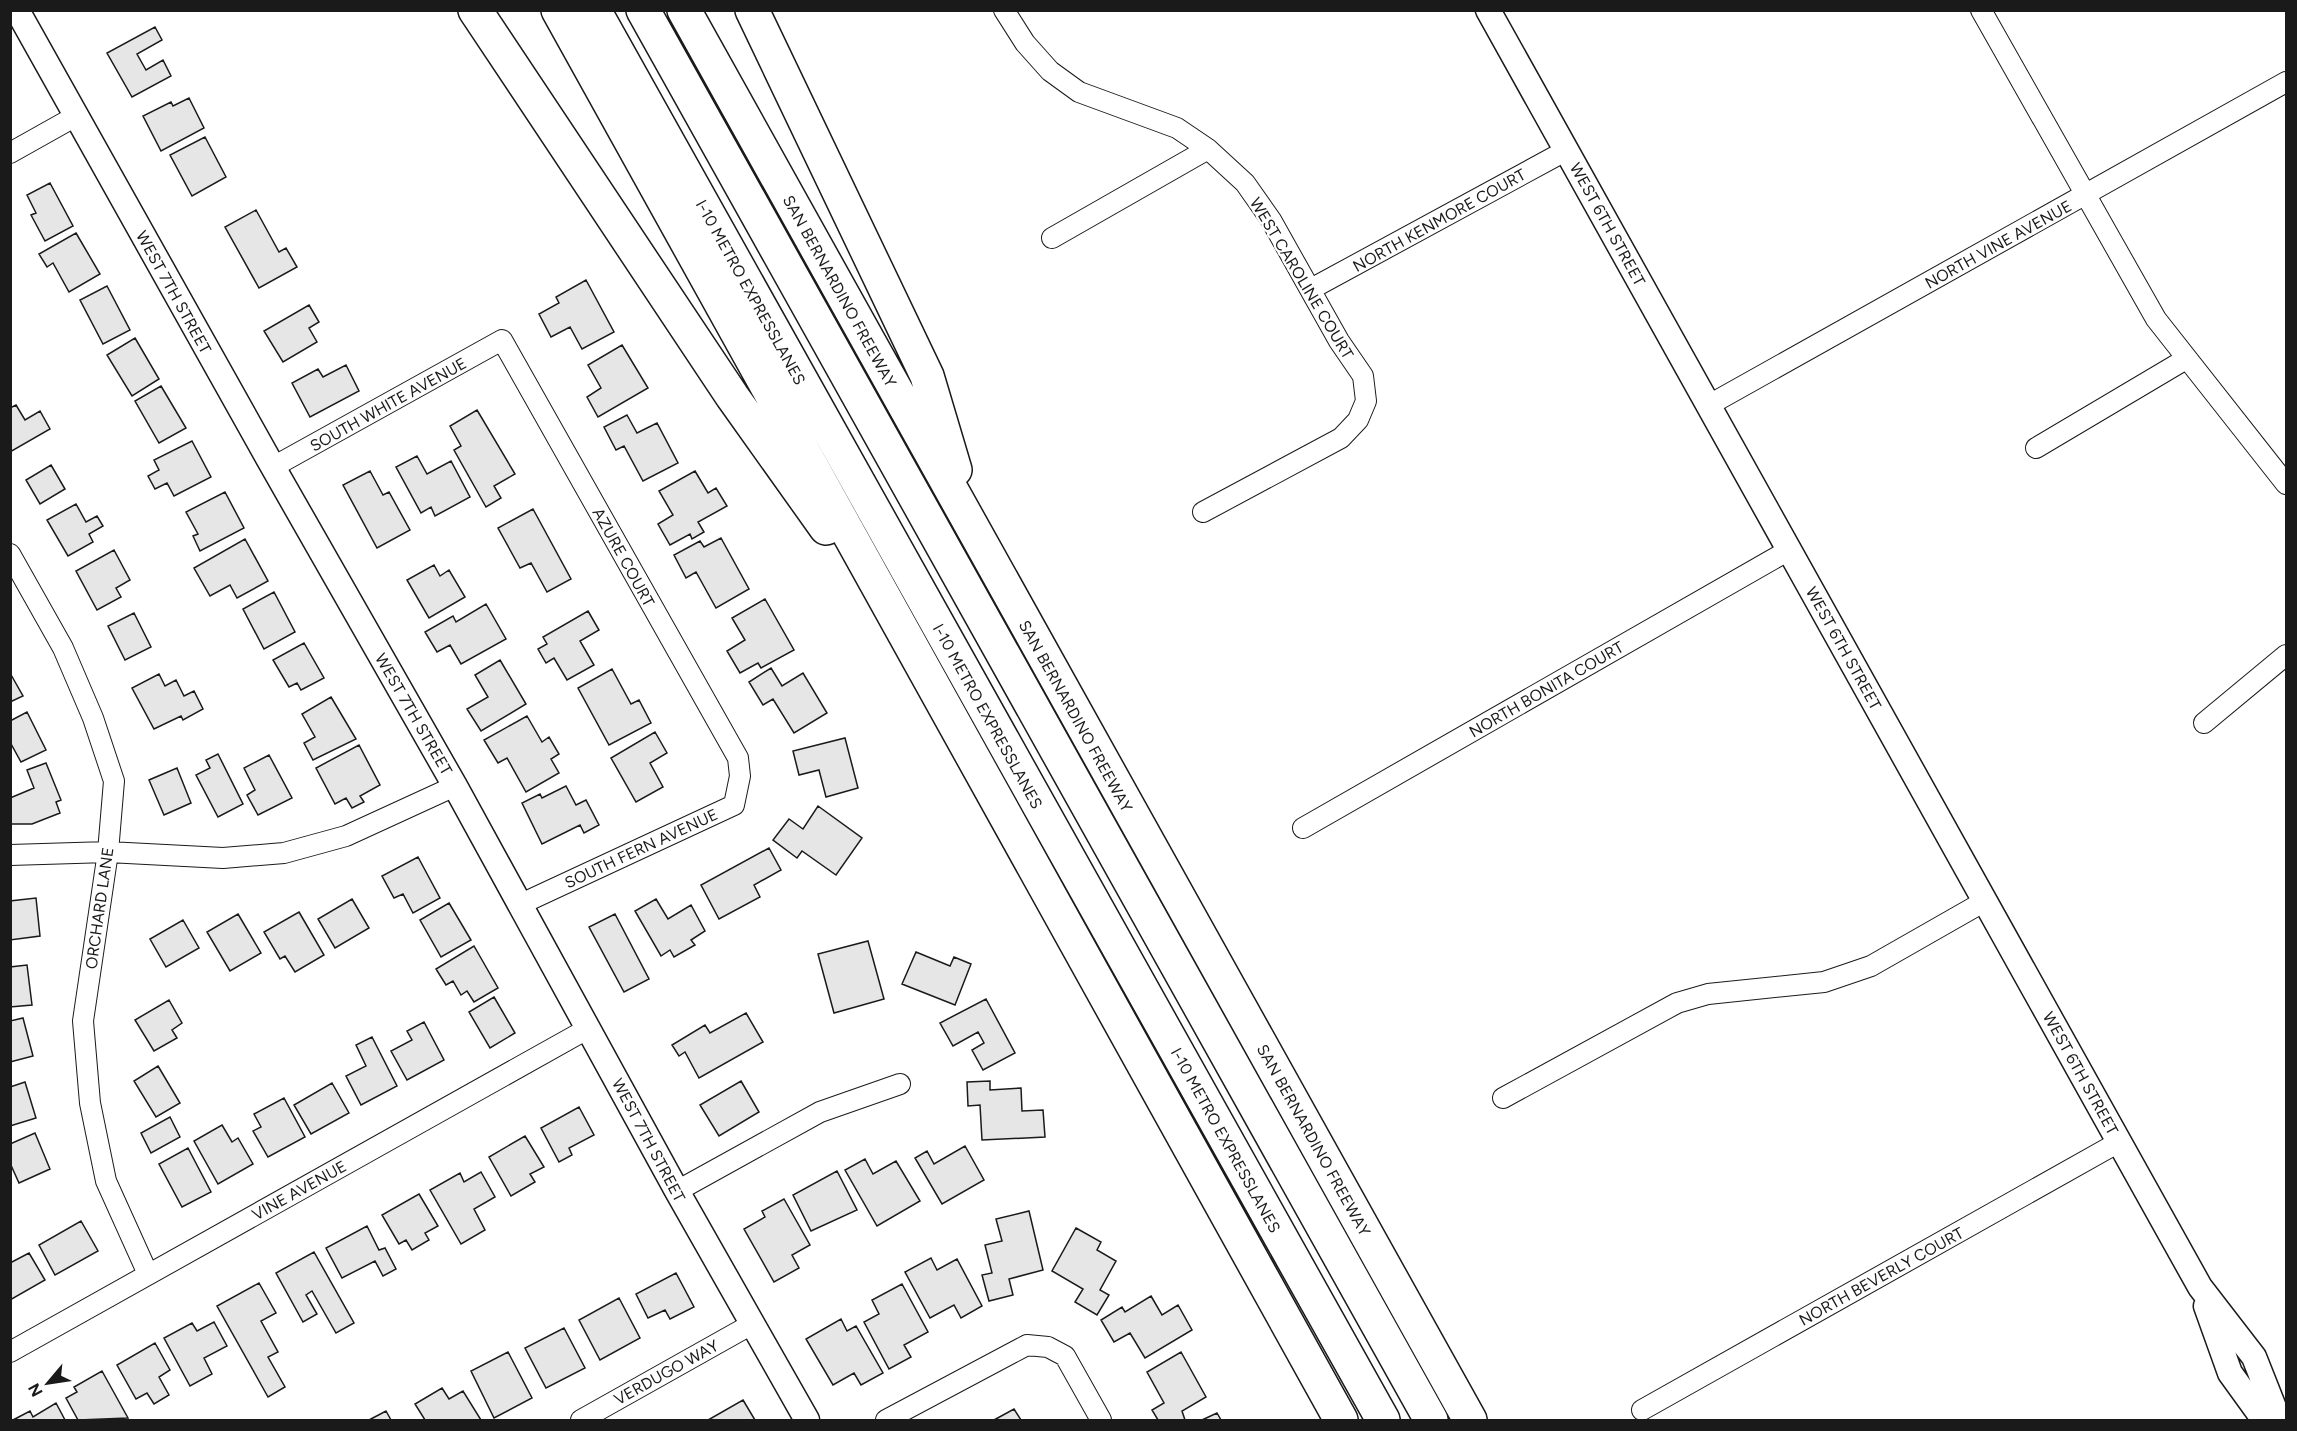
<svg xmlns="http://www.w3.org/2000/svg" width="2297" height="1431" viewBox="0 0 2297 1431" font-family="Figtree,sans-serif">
  <rect width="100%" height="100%" fill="#fff"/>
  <path fill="#e6e6e6" stroke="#1a1a1a" stroke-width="1.5" d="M 155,27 L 162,40 L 137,54 L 146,70 L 163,60 L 171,76 L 132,97 L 107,53 Z
    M 189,98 L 204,128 L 161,151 L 143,116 L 171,102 L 173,106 Z
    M 205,137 L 226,177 L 192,196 L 170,155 Z
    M 50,183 L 73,226 L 45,241 L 31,215 L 36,213 L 27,195 Z
    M 256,210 L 279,252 L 286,248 L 297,267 L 259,288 L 225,227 Z
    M 76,233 L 100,274 L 69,292 L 53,263 L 47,267 L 39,254 Z
    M 586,280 L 614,332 L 582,349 L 570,327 L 551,337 L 539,314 L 559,303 L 556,297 Z
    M 107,286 L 130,330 L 103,344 L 80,300 Z
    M 309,305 L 319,322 L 309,328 L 317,342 L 283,362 L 264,331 Z
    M 135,338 L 159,379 L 132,396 L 107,355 Z
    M 622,345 L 648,388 L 598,417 L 587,397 L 601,388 L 588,365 Z
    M 346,365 L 359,391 L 310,417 L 292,383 L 318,369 L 323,377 Z
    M 161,386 L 186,428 L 159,443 L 135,401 Z
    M 16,405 L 25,420 L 40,411 L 50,429 L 10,452 L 10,408 Z
    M 477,410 L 515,474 L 494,486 L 501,498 L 486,507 L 454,450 L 461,446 L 450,426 Z
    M 627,415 L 637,433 L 657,423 L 678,463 L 643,481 L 624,446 L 616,450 L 604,427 Z
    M 192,441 L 211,477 L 174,496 L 167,483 L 155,489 L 148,476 L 159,470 L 154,460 Z
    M 417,456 L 427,474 L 451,461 L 470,497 L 435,516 L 431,507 L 421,513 L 396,467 Z
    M 51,465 L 65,489 L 40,504 L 26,480 Z
    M 370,471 L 383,495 L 389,492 L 410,530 L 377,548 L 343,485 Z
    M 695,471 L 708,493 L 716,488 L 727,506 L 698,522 L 704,532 L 692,539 L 690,534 L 670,545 L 658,524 L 673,515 L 659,491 Z
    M 225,492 L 244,528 L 200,551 L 193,536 L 198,534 L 186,512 Z
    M 76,504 L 86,522 L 97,516 L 103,526 L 89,534 L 93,542 L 68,556 L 47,520 Z
    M 533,509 L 571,579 L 547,592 L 531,563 L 520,568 L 498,528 Z
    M 721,538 L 749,589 L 716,608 L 696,572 L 686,578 L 674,555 L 700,541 L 704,547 Z
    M 245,539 L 268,581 L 237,598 L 230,585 L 210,596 L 194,568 Z
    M 114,550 L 130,580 L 116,588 L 121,597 L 97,610 L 76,571 Z
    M 434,565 L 440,576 L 449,570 L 465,597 L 429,618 L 407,580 Z
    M 274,592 L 295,632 L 264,649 L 243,609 Z
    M 765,599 L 794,650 L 761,668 L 758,663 L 740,673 L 727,651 L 745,640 L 732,618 Z
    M 486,604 L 506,639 L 461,664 L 450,645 L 437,652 L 425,632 L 453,616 L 456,622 Z
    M 588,611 L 599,630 L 580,641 L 594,665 L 567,680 L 554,658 L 546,663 L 538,649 L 547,644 L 543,637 Z
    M 134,613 L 151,647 L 125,660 L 108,626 Z
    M 304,643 L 324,678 L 301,690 L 297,683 L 289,687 L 273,660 Z
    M 500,660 L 526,704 L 481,731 L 467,709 L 488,697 L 475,675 Z
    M 771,668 L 782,686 L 803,673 L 827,713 L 794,733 L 773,699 L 763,705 L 749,682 Z
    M 612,669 L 631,704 L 639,700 L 651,723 L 609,745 L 578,688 Z
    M 10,673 L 23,696 L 10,702 Z
    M 159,674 L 165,686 L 176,680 L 184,696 L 194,691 L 203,709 L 183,720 L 181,716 L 154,729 L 132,688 Z
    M 331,697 L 356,739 L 313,760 L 304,743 L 315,737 L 302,714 Z
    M 27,712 L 46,750 L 21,762 L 10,742 L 10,721 Z
    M 527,716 L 542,742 L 549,737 L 559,754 L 551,759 L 559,773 L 526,792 L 507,758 L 498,763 L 484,740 Z
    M 655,732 L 667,753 L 650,763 L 663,787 L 636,802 L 611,758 Z
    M 845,738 L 858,788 L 826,797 L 819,770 L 799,775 L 793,751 Z
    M 359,745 L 380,785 L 360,796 L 364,802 L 352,808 L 346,798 L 335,804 L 316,768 Z
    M 218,754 L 243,804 L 218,817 L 196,775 L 210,768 L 206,760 Z
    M 269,755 L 292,798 L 258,815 L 247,795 L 255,790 L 244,768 Z
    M 46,763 L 61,800 L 56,802 L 60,813 L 32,824 L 10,824 L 10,798 L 34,788 L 27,770 Z
    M 177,768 L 191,803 L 164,815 L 149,780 Z
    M 566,786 L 576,805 L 586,800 L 599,825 L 584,833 L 580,825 L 542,844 L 522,803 L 540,794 L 542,798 Z
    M 818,806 L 862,838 L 836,875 L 802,851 L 797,858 L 773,840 L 789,819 L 803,829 Z
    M 769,848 L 781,870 L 754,885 L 760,897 L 719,919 L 701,885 Z
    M 418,857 L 440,898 L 413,913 L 403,894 L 394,898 L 382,876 Z
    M 36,898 L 40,936 L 10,940 L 10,901 Z
    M 352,899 L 369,928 L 335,948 L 318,919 Z
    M 656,899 L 668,919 L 691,905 L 705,931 L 691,940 L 695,945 L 674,957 L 670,950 L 661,956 L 635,911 Z
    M 449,903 L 471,940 L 441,957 L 420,920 Z
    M 299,912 L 324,955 L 295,972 L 285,956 L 280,959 L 264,932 Z
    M 238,914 L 261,953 L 230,971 L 207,932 Z
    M 615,914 L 649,979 L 624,992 L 589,927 Z
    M 183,920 L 199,948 L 166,967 L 150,939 Z
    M 868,941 L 884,999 L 834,1013 L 818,954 Z
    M 474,946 L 498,988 L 474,1002 L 467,991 L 461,995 L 453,981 L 446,985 L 436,969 Z
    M 916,952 L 950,966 L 954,957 L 971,964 L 955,1005 L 902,984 Z
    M 27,965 L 32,1005 L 10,1007 L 10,967 Z
    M 494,997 L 515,1033 L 490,1048 L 469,1012 Z
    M 986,999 L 1015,1053 L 983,1070 L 972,1050 L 984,1043 L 978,1032 L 953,1046 L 940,1023 Z
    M 169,1000 L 182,1023 L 172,1030 L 177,1038 L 154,1051 L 135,1020 Z
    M 746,1013 L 763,1042 L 699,1078 L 685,1052 L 679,1056 L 672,1045 L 705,1025 L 710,1033 Z
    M 23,1018 L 33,1056 L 10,1062 L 10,1021 Z
    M 424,1022 L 444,1060 L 407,1080 L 391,1051 L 412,1040 L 407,1031 Z
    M 372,1037 L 397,1086 L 361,1105 L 346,1076 L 366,1066 L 356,1045 Z
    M 158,1066 L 180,1103 L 156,1117 L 134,1081 Z
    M 741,1081 L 759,1112 L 719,1136 L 700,1105 Z
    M 990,1081 L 990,1090 L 1021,1088 L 1022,1111 L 1043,1110 L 1045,1137 L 982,1140 L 980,1105 L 968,1106 L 967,1082 Z
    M 25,1082 L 36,1118 L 10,1126 L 10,1087 Z
    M 332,1083 L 349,1113 L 311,1134 L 294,1105 Z
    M 284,1098 L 305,1137 L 268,1157 L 253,1131 L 261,1127 L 254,1114 Z
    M 579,1107 L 594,1135 L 569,1148 L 572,1155 L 559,1162 L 541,1128 Z
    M 170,1117 L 180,1137 L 151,1153 L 141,1133 Z
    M 222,1125 L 232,1142 L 238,1138 L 253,1164 L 218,1184 L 194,1141 Z
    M 35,1133 L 50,1169 L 19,1183 L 10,1163 L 10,1144 Z
    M 525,1136 L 544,1167 L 530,1174 L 535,1182 L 511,1196 L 489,1157 Z
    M 965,1146 L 984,1180 L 942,1204 L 915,1158 L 927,1151 L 934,1164 Z
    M 188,1148 L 211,1192 L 182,1207 L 159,1164 Z
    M 865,1159 L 873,1174 L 896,1161 L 920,1201 L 877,1226 L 845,1170 Z
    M 837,1171 L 857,1210 L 811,1231 L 793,1195 Z
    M 481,1172 L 495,1197 L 474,1209 L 485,1230 L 461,1244 L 430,1190 L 460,1173 L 464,1182 Z
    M 419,1194 L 438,1226 L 425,1233 L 429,1240 L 412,1250 L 406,1240 L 399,1244 L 382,1215 Z
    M 784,1199 L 810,1245 L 792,1255 L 799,1268 L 774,1282 L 744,1229 L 765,1217 L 762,1211 Z
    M 1029,1211 L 1043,1270 L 1009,1279 L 1013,1295 L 989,1301 L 982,1275 L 992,1273 L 985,1245 L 1002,1241 L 996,1219 Z
    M 81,1221 L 98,1251 L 55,1275 L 39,1245 Z
    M 367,1226 L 379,1250 L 385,1248 L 396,1269 L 383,1276 L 375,1261 L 342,1278 L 326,1248 Z
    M 1076,1228 L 1101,1242 L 1097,1250 L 1116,1261 L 1100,1290 L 1109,1295 L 1097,1315 L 1075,1302 L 1083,1289 L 1052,1271 Z
    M 314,1252 L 354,1323 L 336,1333 L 312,1291 L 306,1295 L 317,1314 L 303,1322 L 276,1273 Z
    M 29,1253 L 45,1280 L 10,1300 L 10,1263 Z
    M 931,1258 L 937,1270 L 957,1259 L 982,1306 L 961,1318 L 954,1305 L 930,1318 L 905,1272 Z
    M 676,1273 L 694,1307 L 670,1319 L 665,1310 L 648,1318 L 636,1294 Z
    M 259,1283 L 276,1313 L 261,1321 L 278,1352 L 268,1357 L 285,1387 L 268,1397 L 217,1306 Z
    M 902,1284 L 928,1332 L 904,1345 L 911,1357 L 889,1369 L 864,1322 L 879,1314 L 872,1300 Z
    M 1151,1296 L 1162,1315 L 1178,1305 L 1192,1330 L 1145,1358 L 1130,1333 L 1114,1342 L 1101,1320 L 1122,1307 L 1125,1312 Z
    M 619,1298 L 640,1338 L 600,1360 L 579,1320 Z
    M 841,1319 L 847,1331 L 856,1326 L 883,1373 L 861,1385 L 854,1373 L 833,1385 L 806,1339 Z
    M 214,1322 L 227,1346 L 204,1358 L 212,1374 L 190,1386 L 164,1338 L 192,1323 L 197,1331 Z
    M 564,1328 L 585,1368 L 546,1388 L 525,1348 Z
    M 155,1343 L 170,1370 L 159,1377 L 169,1395 L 154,1404 L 147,1393 L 136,1399 L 117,1365 Z
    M 508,1352 L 532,1398 L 494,1418 L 471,1371 Z
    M 1181,1352 L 1206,1397 L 1182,1411 L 1185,1420 L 1158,1420 L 1152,1410 L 1164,1403 L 1147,1372 Z
    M 102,1371 L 128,1418 L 78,1420 L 66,1398 L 77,1392 L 74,1387 Z
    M 442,1388 L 449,1399 L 463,1391 L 481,1420 L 425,1420 L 415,1404 Z
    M 743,1400 L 755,1420 L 708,1420 Z
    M 56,1403 L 65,1420 L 13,1420 L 30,1411 L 33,1417 Z
    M 1014,1409 L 1021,1420 L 994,1420 Z
    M 386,1411 L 391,1420 L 369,1420 Z
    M 1217,1413 L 1221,1420 L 1202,1420 Z"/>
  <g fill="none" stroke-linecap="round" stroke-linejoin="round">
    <defs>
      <path id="minor" d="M 1004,10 L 1025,43 L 1050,71 L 1079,92 L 1177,128 L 1208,149 L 1245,183 L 1271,220 L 1339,341 L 1363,376 L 1366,401 L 1358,420 L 1341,438 L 1203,512
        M 1981,10 L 2156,319 L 2286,484
        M 10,153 L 76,116
        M 1052,238 L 1208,149
        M 1311,289 L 1567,150
        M 1709,405 L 2286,82
        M 2036,448 L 2186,359
        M 273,467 L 502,340 L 738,758 L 740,776 L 734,805 L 521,904
        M 10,554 L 63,648 L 93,718 L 114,781 L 108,852 L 83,1021 L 90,1103 L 106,1181 L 148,1274
        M 2204,723 L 2286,655
        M 1303,828 L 1789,550
        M 10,855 L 108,852 L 223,858 L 284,853 L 346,836 L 455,786
        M 1503,1098 L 1677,1003 L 1708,994 L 1824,982 L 1871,966 L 1985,901
        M 677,1191 L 820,1112 L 900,1084
        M 10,1352 L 589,1028
        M 1642,1410 L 2119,1142
        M 581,1420 L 752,1324
        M 886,1420 L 1027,1345 L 1048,1347 L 1065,1356 L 1101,1420"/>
      <path id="tertiary" d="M 17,10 L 273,467 L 455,786 L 677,1191 L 807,1420
        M 1488,10 L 2200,1287 L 2254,1357 L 2279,1420
        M 2206,1306 L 2230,1373 L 2264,1420"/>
      <path id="motorway" d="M 475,10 L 732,396 L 826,528
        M 558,10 L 1341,1420
        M 594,10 L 1383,1420
        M 643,10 L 1431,1420
        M 684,10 L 1470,1420
        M 752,10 L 927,376 L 955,470"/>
    </defs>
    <use href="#minor" stroke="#1a1a1a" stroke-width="22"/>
    <use href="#tertiary" stroke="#1a1a1a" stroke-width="27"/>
    <use href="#motorway" stroke="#1a1a1a" stroke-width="36"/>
    <use href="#minor" stroke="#fff" stroke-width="20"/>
    <use href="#tertiary" stroke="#fff" stroke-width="24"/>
    <use href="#motorway" stroke="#fff" stroke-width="33"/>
  </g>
  <g text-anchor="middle" stroke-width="4.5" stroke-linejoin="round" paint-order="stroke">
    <g font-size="16" fill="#1a1a1a" stroke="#fff">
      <text transform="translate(1439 220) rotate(-29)" y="6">NORTH KENMORE COURT</text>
      <text transform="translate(1608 224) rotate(61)" y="6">WEST 6TH STREET</text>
      <text transform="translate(1998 244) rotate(-29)" y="6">NORTH VINE AVENUE</text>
      <text transform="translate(1302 278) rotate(59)" y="6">WEST CAROLINE COURT</text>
      <text transform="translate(840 291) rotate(61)" y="6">SAN BERNARDINO FREEWAY</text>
      <text transform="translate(174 292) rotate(61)" y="6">WEST 7TH STREET</text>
      <text transform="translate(751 292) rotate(61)" y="6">I-10 METRO EXPRESSLANES</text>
      <text transform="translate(388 404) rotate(-29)" y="6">SOUTH WHITE AVENUE</text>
      <text transform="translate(624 557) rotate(61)" y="6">AZURE COURT</text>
      <text transform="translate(1844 648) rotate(61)" y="6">WEST 6TH STREET</text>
      <text transform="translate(1546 689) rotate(-30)" y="6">NORTH BONITA COURT</text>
      <text transform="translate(414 714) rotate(60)" y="6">WEST 7TH STREET</text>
      <text transform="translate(988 716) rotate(61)" y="6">I-10 METRO EXPRESSLANES</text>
      <text transform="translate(1076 716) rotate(61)" y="6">SAN BERNARDINO FREEWAY</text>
      <text transform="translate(641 848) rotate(-25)" y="6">SOUTH FERN AVENUE</text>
      <text transform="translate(99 908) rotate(-82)" y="6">ORCHARD LANE</text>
      <text transform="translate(2081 1073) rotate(61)" y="6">WEST 6TH STREET</text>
      <text transform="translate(649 1140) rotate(62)" y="6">WEST 7TH STREET</text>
      <text transform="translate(1226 1140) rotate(61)" y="6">I-10 METRO EXPRESSLANES</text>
      <text transform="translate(1314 1140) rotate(61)" y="6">SAN BERNARDINO FREEWAY</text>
      <text transform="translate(299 1190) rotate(-29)" y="6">VINE AVENUE</text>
      <text transform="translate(1881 1276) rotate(-29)" y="6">NORTH BEVERLY COURT</text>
      <text transform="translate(666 1372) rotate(-29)" y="6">VERDUGO WAY</text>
    </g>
  </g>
  <rect width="2297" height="1431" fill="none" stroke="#1a1a1a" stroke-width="24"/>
  <g transform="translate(48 1383) rotate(241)" stroke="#ffffff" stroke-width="4.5" paint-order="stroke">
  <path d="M0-4.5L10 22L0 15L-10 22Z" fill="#1a1a1a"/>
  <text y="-9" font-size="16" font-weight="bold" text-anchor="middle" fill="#1a1a1a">N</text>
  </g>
</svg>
